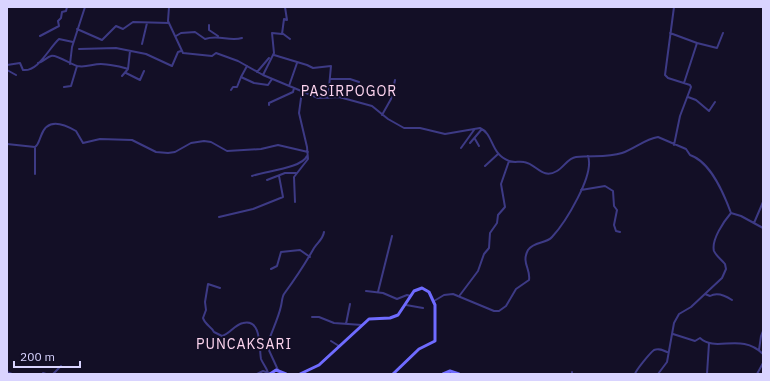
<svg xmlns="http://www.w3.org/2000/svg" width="770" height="381" viewBox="0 0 770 381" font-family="'IBM Plex Sans',sans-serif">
  <rect width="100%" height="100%" fill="#130f26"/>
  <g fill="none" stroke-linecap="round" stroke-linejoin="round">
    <path stroke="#3d3a85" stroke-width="2" d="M 169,7 L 168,21 L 183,53 L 212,56 L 216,53 L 238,61 L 263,75 L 318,98 L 339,97 L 372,106 L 388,119 L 404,128 L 420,128 L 445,134 L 480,128 C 494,134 490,154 509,161 C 514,163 519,161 524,162 C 537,164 542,180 557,171 C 564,167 568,158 576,157 C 592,155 607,158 622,153 C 634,149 645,139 658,137 L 686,149 L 690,155 C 711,162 724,194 731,213 L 741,216 L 763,228
      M 674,7 L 665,75 L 668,78 L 690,85 L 691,87 L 680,116 L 674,145
      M 209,25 L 209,30 L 218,36
      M 77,29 L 102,40 L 116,26 L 123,29 L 133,22 L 169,23
      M 282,33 L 290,39
      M 670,33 L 697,43
      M 40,36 L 59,26 L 58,21 L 61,18 L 62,12 L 66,11 L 67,7 L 72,7
      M 176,36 L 181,33 L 195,32 L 205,39 C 219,34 229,42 242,38
      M 142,44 L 147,23
      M 79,49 L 116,48 L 146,54 L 172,66 L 178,52 L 181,51
      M 274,55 L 307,65 L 313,68 L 331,66 L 328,98
      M 38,63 C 43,62 47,57 51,56 C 56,54 70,64 77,66 C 86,68 92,64 101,64 C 107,64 123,67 128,69
      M 70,64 L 72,47 L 85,7
      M 7,65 L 20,63 L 23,70 C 38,72 49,48 59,39 L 73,42
      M 7,70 L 16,75
      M 257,72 L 269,58
      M 126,73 L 140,80 L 144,71
      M 263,75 L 274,53 L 272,33 L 282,34 L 284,19 L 287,20 L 285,7
      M 122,76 L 128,69 L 130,51
      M 241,77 L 247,66
      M 330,79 L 350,79 L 359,82
      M 684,83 L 697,43 L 717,48 L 723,33
      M 289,86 L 297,63
      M 64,87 L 71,86 L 77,66
      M 231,90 L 233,87 L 237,87 L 241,77 L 254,83 L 268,85 L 272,79
      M 688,97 L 696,100 L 709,111 L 715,102
      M 269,105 L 269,103 L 293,92 L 294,88
      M 382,115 L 391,99 L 395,80
      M 475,139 L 479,146
      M 470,143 L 482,129
      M 7,144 L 35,147 C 39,144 39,140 41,136 C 47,118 62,123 76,131 L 83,143 L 100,139 L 132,140 L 156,152 L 168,153 L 175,152 L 191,143 L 204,141 L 211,142 L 227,151 L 261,149 L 278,145 L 308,152
      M 461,148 L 474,130
      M 485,166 L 498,154
      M 35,174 L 35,147
      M 252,176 C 266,171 302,168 307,156
      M 267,180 L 285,173 L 296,173
      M 581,190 L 605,186 L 613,191 L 614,206 L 617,210 L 614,225 L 616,231 L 620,232
      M 295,202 L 294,177 L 308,159 L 307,147 L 299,113 L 302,91
      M 7,212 L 7,216
      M 219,217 L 253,209 L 283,197 L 279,176
      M 754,223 L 763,202
      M 271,269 L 277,266 L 281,252 L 300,250 L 310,257
      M 220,288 L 208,284 L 205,302 L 206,310 L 203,318 C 205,325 211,326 214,332 L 222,336 C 230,334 234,325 243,323 C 262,318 259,349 261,359 C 263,364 267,368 268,373
      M 366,291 L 383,293 L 397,299 L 407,295 L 411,296
      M 378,292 L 392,236
      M 705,294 L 710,296 C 717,292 726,296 732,300
      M 460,295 L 478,271 L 484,254 L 489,248 L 490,233 L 497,223 L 498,215 L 505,207 L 501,184 L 509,161
      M 434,301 L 444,295 L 453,294 L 494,311 L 499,311 L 506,306 L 516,289 L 529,280 C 531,269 521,263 528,250 C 534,241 546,244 552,237 C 565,223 595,175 588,156
      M 406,305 L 423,308
      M 312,317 L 319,317 L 334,323 L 362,325
      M 346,324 L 350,304
      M 673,334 L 695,341 L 700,338 C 716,353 741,332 763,354
      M 331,341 L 339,346
      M 759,350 L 761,336 L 763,331
      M 278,370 L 267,346 C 271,332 278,320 281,306 C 282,302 282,297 284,294 C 295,279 305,264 314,248 C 318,242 323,239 324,232
      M 7,372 L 12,374
      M 43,373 L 46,374
      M 53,374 L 61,366
      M 257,374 L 263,371 L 269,373
      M 572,374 L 572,372
      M 635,374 C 636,370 650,353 654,350 C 659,348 663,350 667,352
      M 658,374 L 667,362 L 674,323 L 679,314 L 691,307 L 722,278 L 726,269 L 725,264 C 722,260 716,256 714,251 C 711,240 724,221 731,213
      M 707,374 L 709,343
      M 757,374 L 763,363"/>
    <path stroke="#6f6bff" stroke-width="3" d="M 270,374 L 276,370 L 286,374
      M 300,374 L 319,365 L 369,319 L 390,318 L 398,315 L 414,291 L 422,288 L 429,292 L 435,305 L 435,341 L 419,349 L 393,374
      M 443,374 L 450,371 L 459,374"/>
  </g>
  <g text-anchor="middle" stroke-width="4" stroke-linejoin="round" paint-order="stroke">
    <g font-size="14" letter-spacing="1" fill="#ffd6f0" stroke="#130f26">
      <text x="349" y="96">PASIRPOGOR</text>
      <text x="244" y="349">PUNCAKSARI</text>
    </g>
  </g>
  <rect width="770" height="381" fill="none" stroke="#d9d4ff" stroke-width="16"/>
  <path d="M14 361v6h66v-6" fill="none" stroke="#d9d4ff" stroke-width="2"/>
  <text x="20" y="361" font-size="12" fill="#d9d4ff" stroke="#130f26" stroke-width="3" paint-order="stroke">200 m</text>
</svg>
